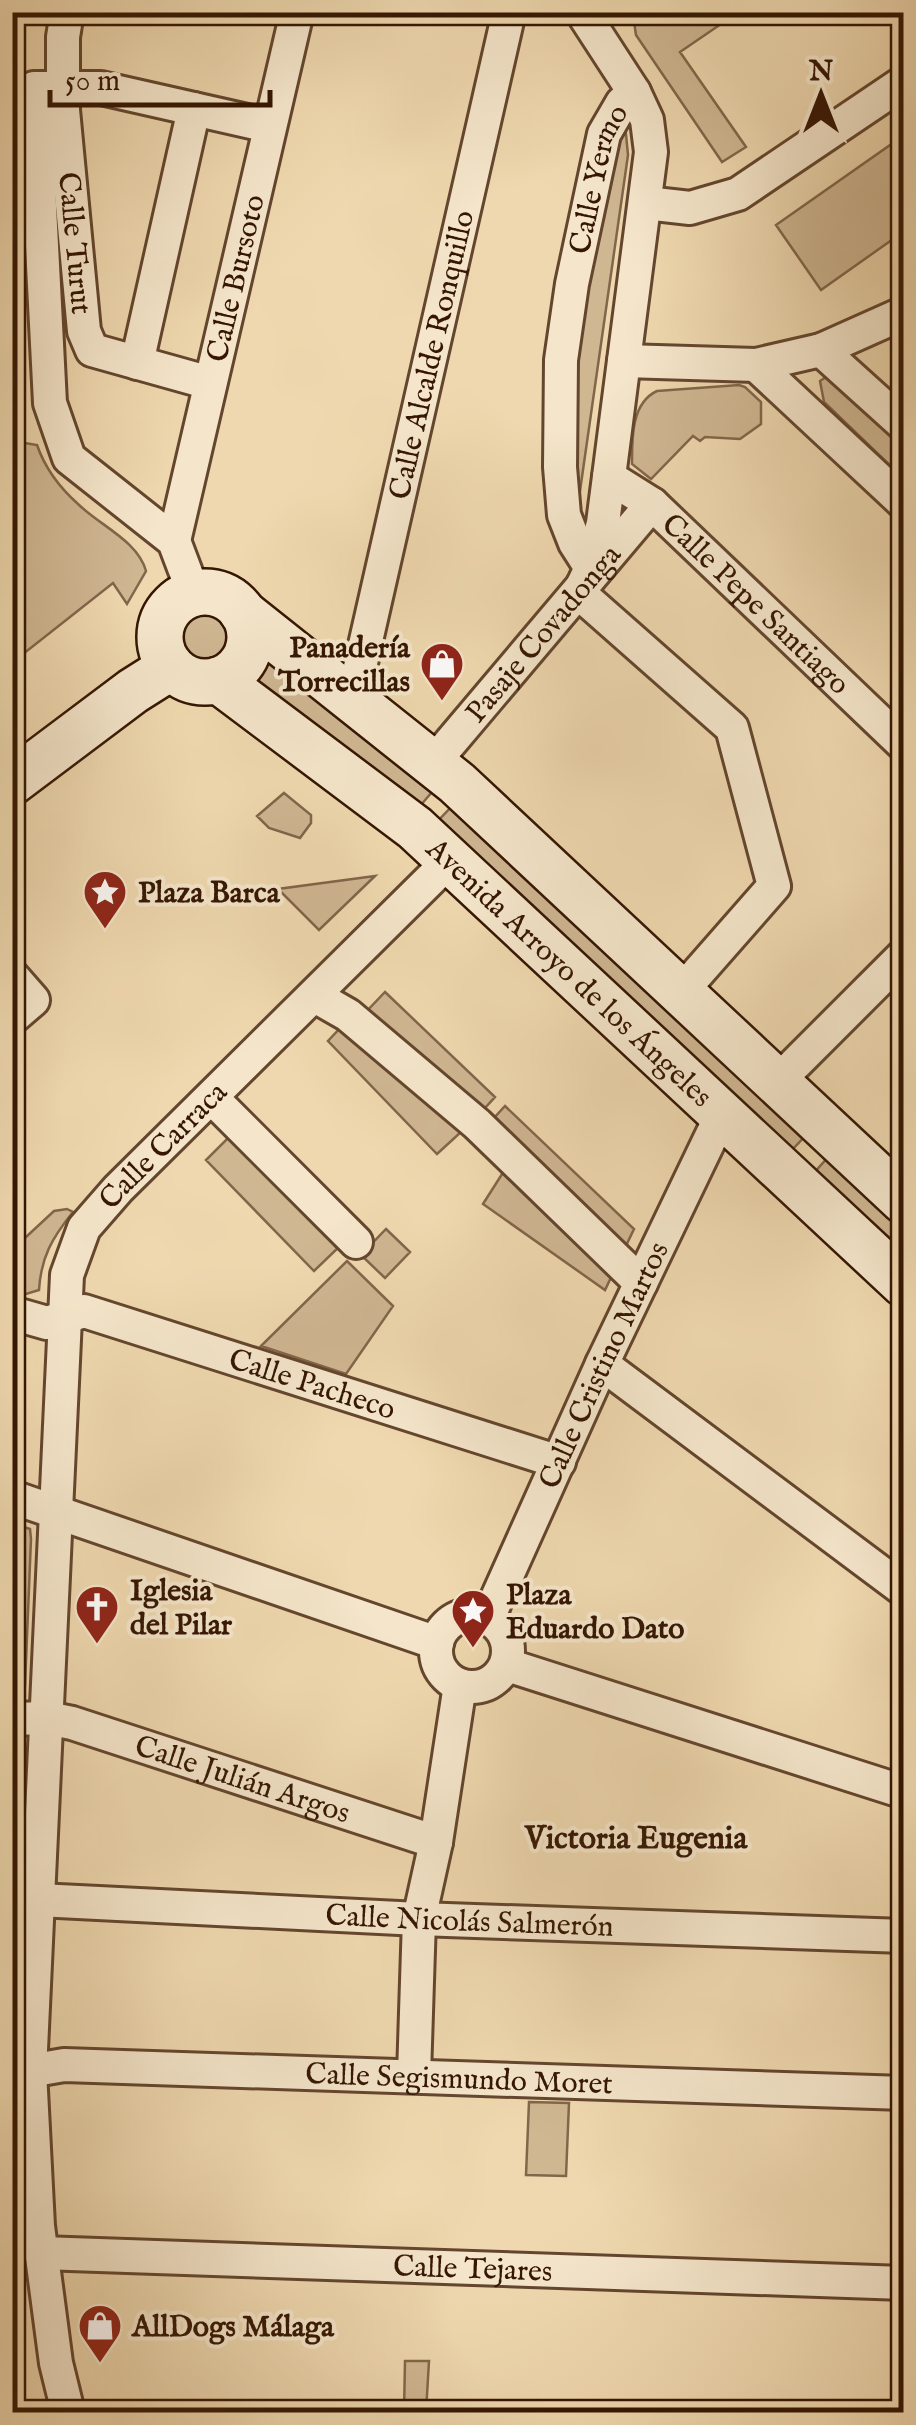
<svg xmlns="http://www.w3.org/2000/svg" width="916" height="2425" viewBox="0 0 916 2425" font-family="'IM FELL English',serif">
  <rect width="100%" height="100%" fill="#efd8af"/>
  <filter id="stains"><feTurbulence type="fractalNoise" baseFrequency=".002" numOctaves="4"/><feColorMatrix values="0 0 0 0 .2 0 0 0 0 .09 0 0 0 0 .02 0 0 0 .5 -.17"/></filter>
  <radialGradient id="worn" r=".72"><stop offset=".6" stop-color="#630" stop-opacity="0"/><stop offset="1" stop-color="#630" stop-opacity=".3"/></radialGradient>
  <path fill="#cfb792" stroke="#82664a" stroke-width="2.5" d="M 637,13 L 737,13 L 680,52 L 746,147 L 722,162 L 636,35 L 633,15 Z
    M 625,124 L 628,155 L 578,505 L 572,487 L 576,363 L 591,262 L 619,130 Z
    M 903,136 L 903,232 L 821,290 L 776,225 Z
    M 829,375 L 903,443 L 903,478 L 824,402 L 820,381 Z
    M 739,385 L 745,387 L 761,402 L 761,424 L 740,439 L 705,437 L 700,441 L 693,436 L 651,479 L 632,464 C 632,439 631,403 657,391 Z
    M 13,441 L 37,445 C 45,468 60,488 78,504 C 99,525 138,541 146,571 L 127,604 L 113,583 L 13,662 Z
    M172 636a30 30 0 1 1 60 0a30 30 0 1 1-60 0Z
    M 271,655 L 438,785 L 414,813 L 250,679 L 263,668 Z
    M 284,793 L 311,815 L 311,823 L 300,838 L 269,828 L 257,816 Z
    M 455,803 L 808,1133 L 790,1152 L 435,824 Z
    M 375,876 L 319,930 L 278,889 Z
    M 385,992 L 495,1097 L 484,1109 L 364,1014 Z
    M 343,1025 L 461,1132 L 437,1154 L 328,1041 Z
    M 505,1106 L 634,1229 L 622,1254 L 494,1118 Z
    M 231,1135 L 339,1247 L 314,1271 L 206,1160 Z
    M 830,1155 L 903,1222 L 903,1258 L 813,1174 Z
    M 504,1171 L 615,1269 L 605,1290 L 483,1204 Z
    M 67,1209 L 73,1212 C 52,1238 41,1257 39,1290 L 26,1294 L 13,1289 L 13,1249 L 54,1211 Z
    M 386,1229 L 410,1252 L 385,1278 L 361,1255 Z
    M 347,1261 L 393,1306 L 346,1374 L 261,1346 Z
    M 12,1523 L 30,1529 L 31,1539 L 25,1686 L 13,1699 Z
    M 529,2102 L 569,2103 L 566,2176 L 526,2175 Z
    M 405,2361 L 429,2361 L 426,2412 L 404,2412 Z"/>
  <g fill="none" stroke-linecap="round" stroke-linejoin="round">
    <defs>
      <g id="street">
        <path id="s1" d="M 67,12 L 63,37 L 63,110 L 84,331 L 92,350 L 210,383"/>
        <path d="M 646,203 L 690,208 L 738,194 L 904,82"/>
        <path d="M 821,350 L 904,425"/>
        <path d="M 624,361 L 756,365 L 821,350 L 904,313"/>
        <path d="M 137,363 L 194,109"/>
        <path d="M 756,365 L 904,503"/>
        <path id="s2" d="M 609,477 L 652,504 L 904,745"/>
        <path id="s3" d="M 174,541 L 297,12"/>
        <path id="s4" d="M 591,568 L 575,543 L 564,515 L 560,467 L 561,360 L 572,284 L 604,134 L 622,103 L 634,92"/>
        <path d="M 579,593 L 591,568 L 603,523 L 651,152 L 647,120 L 634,92 L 582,12"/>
        <path d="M 579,593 L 732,728 L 774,886 L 681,992"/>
        <path d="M 194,594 L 174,541 L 69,458 L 50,403 L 34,88 L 101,88 L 269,126"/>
        <path id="s5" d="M 353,698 L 509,12"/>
        <path id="s6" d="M 433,763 L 652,504"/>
        <path d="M 12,976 L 33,1000 L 12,1018"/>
        <path d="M 315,996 L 348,1015 L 477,1124 L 641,1283"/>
        <path d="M 776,1083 L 904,955"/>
        <path d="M 212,1098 L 356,1242"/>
        <path id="s7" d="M 12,1313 L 47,1323 L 84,1311 L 559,1462"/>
        <path d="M 602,1364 L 904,1590"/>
        <path d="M 12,1497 L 437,1643"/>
        <circle cx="472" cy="1651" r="36"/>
        <path id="s8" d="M 488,1618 L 602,1364 L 722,1114"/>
        <path d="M 507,1665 L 904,1792"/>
        <path id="s9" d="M 12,1719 L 47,1718 L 72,1723 L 436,1842"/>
        <path id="s10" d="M 38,1900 L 419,1919 L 904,1936"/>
        <path id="s11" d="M 12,2074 L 64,2065 L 904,2093"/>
        <path d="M 414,2075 L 419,1919 L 436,1842 L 460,1685"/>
        <path id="s12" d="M 41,2253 L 904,2283"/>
        <path id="s13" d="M 68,2412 L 56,2363 L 38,2226 L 30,2071 L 67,1275 L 84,1228 L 118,1189 L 449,861"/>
      </g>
      <g id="secondary">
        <circle cx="205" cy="637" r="45"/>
        <path d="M 242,612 L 457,783 L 904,1201"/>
        <path id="s14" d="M 218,680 L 415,828 L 904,1284"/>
        <path d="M 12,782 L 133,691 L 171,667"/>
      </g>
    </defs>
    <use href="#street" stroke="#64462e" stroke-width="38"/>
    <use href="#secondary" stroke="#351603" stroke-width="50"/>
    <use href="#street" stroke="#f5e6cb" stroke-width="32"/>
    <use href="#secondary" stroke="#f5e6cb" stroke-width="45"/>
  </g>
  <defs>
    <symbol id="shop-pin" viewBox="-11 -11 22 30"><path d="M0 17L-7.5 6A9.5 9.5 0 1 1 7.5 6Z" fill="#8f2418" stroke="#f5e6cb"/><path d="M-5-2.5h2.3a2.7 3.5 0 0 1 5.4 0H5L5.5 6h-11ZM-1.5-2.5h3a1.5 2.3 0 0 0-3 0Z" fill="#fff"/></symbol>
    <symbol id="sight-pin" viewBox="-11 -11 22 30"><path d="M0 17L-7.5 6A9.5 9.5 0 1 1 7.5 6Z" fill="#8f2418" stroke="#f5e6cb"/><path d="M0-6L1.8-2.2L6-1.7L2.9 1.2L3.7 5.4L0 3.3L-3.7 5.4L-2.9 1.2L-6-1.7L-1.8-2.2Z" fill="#fff"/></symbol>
    <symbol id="church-pin" viewBox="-11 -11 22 30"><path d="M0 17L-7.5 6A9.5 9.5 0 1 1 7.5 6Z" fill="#8f2418" stroke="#f5e6cb"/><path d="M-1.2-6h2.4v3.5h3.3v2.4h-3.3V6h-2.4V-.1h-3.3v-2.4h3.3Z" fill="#fff"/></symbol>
  </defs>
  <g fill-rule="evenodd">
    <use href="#shop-pin" x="417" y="639" width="50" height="68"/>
    <use href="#sight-pin" x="80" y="867" width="50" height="68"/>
    <use href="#church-pin" x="72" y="1582" width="50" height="68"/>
    <use href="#sight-pin" x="448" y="1586" width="50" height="68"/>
    <use href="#shop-pin" x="75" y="2301" width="50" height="68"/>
  </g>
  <g text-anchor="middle" stroke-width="8" stroke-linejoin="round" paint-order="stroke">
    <g font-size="30" fill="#351603" stroke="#f5e6cb">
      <text dy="10" stroke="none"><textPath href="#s4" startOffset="400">Calle Yermo</textPath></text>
      <text dy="10" stroke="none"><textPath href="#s1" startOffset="232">Calle Turut</textPath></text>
      <text dy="10" stroke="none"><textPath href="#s3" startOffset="270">Calle Bursoto</textPath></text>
      <text dy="10" stroke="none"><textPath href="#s5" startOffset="352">Calle Alcalde Ronquillo</textPath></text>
      <text dy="10" stroke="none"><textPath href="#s2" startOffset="195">Calle Pepe Santiago</textPath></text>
      <text dy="10" stroke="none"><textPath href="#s6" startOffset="170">Pasaje Covadonga</textPath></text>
      <text dy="10" stroke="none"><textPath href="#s14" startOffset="458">Avenida Arroyo de los Ángeles</textPath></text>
      <text dy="10" stroke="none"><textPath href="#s13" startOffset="1305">Calle Carraca</textPath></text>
      <text dy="10" stroke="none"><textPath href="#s8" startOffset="278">Calle Cristino Martos</textPath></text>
      <text dy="10" stroke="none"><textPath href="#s7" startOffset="315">Calle Pacheco</textPath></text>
      <text dy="10" stroke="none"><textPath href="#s9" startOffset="240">Calle Julián Argos</textPath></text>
      <text dy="10" stroke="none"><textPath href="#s10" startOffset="432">Calle Nicolás Salmerón</textPath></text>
      <text dy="10" stroke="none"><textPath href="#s11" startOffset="448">Calle Segismundo Moret</textPath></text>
      <text dy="10" stroke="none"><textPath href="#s12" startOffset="432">Calle Tejares</textPath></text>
    </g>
    <g font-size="30" font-weight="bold" fill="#351603" stroke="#f5e6cb" text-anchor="start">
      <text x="410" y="657" text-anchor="end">Panadería<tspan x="410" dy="34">Torrecillas</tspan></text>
      <text x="138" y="902">Plaza Barca</text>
      <text x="130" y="1600">Iglesia<tspan x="130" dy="34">del Pilar</tspan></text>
      <text x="506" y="1604">Plaza<tspan x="506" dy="34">Eduardo Dato</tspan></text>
      <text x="132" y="2336">AllDogs Málaga</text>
    </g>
    <g font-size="32" font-weight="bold" fill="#351603" stroke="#f5e6cb">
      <text x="636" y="1848">Victoria Eugenia</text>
    </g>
  </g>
  <rect width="916" height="2425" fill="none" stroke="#efd8af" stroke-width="50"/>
  <rect x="15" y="15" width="886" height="2395" fill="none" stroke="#351603" stroke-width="5"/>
  <rect x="25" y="25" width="866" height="2375" fill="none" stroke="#351603" stroke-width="2.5"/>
  <g transform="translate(821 95)" stroke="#f5e6cb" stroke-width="8" paint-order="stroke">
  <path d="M0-8L18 38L0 25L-18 38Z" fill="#351603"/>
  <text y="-15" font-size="28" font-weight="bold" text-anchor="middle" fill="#351603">N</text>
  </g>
  <path d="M50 90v15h220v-15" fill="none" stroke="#351603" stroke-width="5"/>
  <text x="65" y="90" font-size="30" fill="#351603" stroke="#f5e6cb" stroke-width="8" paint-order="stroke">50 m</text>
  <rect width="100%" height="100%" filter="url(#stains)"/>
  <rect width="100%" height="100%" fill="url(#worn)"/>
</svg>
